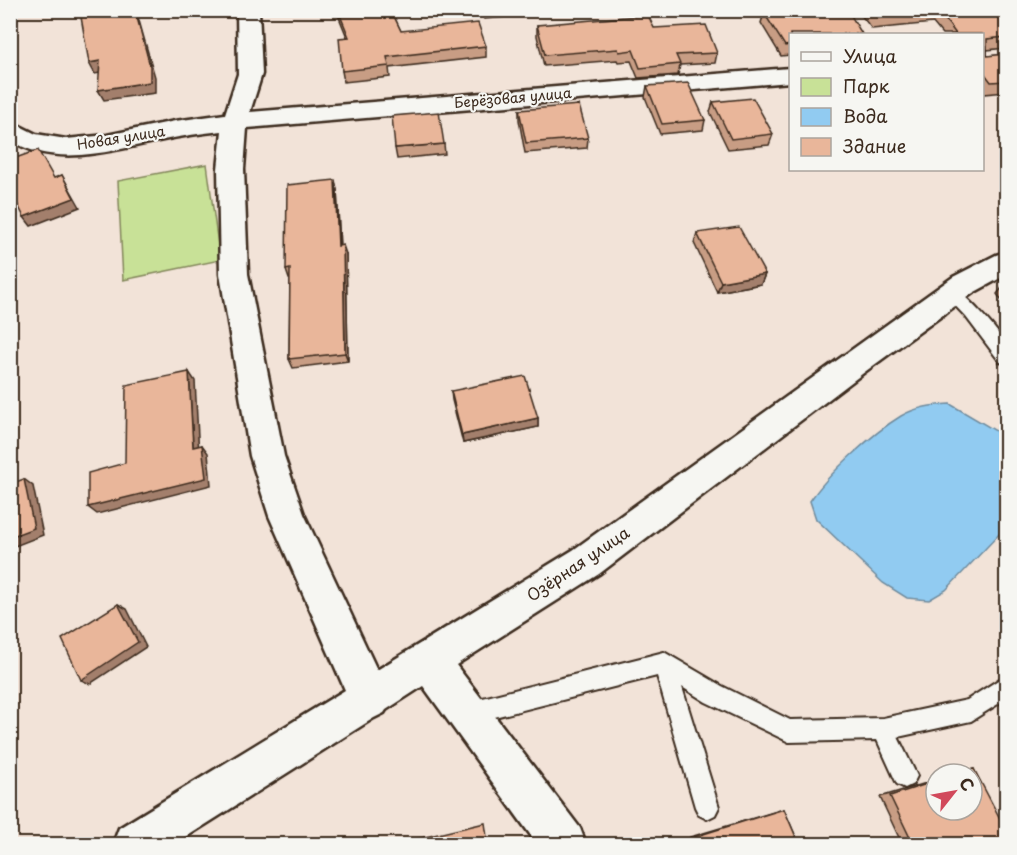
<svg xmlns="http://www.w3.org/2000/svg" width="1017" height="855" viewBox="0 0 1017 855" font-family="'Playpen Sans',sans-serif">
  <rect width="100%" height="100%" fill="#f2e3d8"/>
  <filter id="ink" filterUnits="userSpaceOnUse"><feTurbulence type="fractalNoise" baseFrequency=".0167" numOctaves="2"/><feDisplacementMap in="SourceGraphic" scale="12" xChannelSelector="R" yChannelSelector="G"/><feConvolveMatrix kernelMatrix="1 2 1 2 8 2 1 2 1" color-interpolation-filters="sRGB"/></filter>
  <g filter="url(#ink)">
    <path fill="#c8e197" stroke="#82865a" stroke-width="1.5" d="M 207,164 L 220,260 L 123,280 L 118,181 Z"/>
    <path fill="#91cbf1" stroke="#6f8b9d" stroke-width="1.5" d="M 950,404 L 996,431 L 1006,442 L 1006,527 L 946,590 L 929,600 L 907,598 L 883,583 L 816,519 L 810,501 C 828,474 873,433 901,416 C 916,407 933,405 950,404 Z"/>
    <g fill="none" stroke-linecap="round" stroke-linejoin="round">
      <defs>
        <path id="lane" d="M 951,287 C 963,291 1001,333 1006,345 C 1008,350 1006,358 1006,364 L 1000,362 L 966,317 L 943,293 L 945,289 Z
          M 664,652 L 722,686 L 790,720 L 883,718 L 967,700 L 1006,675 L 1006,699 L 971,721 L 898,737 L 917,776 L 913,784 L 905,788 L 897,784 L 877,740 L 789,742 L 706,702 L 682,687 L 719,807 L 715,815 L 707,819 L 699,815 L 695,807 L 657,676 L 467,724 L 459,721 L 456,713 L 459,705 L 467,702 Z"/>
        <path id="street" d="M 237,10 L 259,10 L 262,74 L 250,112 L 790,68 L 790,82 L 247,128 L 244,169 L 248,274 L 284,456 L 304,514 L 377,670 L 573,550 L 953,277 L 996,255 L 1006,252 L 1006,275 L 973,293 L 866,371 L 599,574 L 456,665 L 580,828 L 586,844 L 537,844 L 423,686 L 386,710 L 384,713 L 374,718 L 175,844 L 113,844 L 119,828 L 345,690 L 269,516 L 250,456 L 220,274 L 218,169 L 222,131 C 202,133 182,136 163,140 C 114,150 56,169 10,140 L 10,121 L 36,134 L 66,139 L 107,135 L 175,121 L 225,114 L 238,74 Z"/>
      </defs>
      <use href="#lane" stroke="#3b2a1e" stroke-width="4"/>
      <use href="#street" stroke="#3b2a1e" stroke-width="5"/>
      <use href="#lane" fill="#f6f6f2" fill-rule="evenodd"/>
      <use href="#street" fill="#f6f6f2" fill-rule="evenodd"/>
    </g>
    <path fill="#c89d84" stroke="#3b2a1e" stroke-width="1.5" d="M 336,10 L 391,10 L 401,31 L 486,46 L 486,57 L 389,68 L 390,77 L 344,82 L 342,71 L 347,37 Z
      M 482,10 L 520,10 L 520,16 L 484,19 Z
      M 857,10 L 1006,10 L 1006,48 L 987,50 L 987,56 L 1006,54 L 1006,92 L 984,94 L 982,92 L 982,34 L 942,34 L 933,23 L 872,29 Z
      M 764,13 L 790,34 L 790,55 L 781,56 L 761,23 Z
      M 537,25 L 654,28 L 717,53 L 715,63 L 680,65 L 678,75 L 638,78 L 631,61 L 618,62 L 617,60 L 544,66 L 537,36 Z
      M 647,86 L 705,120 L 703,130 L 660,134 L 645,97 Z
      M 713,102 L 773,134 L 769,145 L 728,149 L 710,112 Z
      M 519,110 L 588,138 L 587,148 L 525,153 L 519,120 Z
      M 444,144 L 445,154 L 397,159 L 395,148 Z
      M 337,190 L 340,245 L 346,254 L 348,361 L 293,368 L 289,359 L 290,279 L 289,279 L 286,270 Z
      M 697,233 L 765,274 L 761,284 L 717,292 L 694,243 Z
      M 1006,283 L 1006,307 L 997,294 Z
      M 451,391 L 538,418 L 538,427 L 463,443 L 452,400 Z
      M 974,769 L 1006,844 L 902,844 L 880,797 L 936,780 L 936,810 L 972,774 L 954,774 Z
      M 784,809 L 799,844 L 692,844 L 690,837 Z"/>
    <path fill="#a37f6c" stroke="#3b2a1e" stroke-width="1.5" d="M 135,10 L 138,17 L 155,77 L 155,93 L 104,100 L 98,90 Z
      M 100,61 L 105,72 L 95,74 L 89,63 Z
      M 62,175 L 80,207 L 31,226 L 24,217 Z
      M 335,180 L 337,190 L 340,255 L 338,246 Z
      M 343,245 L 346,254 L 348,361 L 345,353 Z
      M 765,274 L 761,284 L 717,292 L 721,282 Z
      M 189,372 L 195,381 L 199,455 L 193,447 Z
      M 538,418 L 538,427 L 463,443 L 462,435 Z
      M 202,445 L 208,453 L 211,485 L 97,514 L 88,507 Z
      M 24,479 L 33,486 L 43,535 L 10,548 L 10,537 Z
      M 118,604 L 127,609 L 146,647 L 90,684 L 81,680 Z"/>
    <path fill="#e9b69a" stroke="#3b2a1e" stroke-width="1.5" d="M 112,10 L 135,10 L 150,66 L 150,82 L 98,90 L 100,61 L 89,63 L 81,17 Z
      M 338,10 L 391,10 L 401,31 L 478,23 L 486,46 L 387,57 L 389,66 L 342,71 L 339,38 L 349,37 Z
      M 786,10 L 806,10 L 809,14 L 849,12 L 862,34 L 790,34 L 790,45 L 785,46 L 764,13 Z
      M 871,10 L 1006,10 L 1006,37 L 987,39 L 987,56 L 1006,54 L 1006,81 L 991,82 L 982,70 L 982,34 L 956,34 L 939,11 L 877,17 Z
      M 648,15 L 654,28 L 706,25 L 717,53 L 676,55 L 680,64 L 640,68 L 633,50 L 619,52 L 618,49 L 545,55 L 537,25 Z
      M 688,83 L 705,120 L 662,124 L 647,86 Z
      M 753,98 L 773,134 L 731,139 L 713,102 Z
      M 579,105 L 588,138 L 526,143 L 519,110 Z
      M 439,112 L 444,144 L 395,148 L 392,116 Z
      M 38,150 L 54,178 L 62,175 L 74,198 L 24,217 L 10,189 L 10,160 Z
      M 335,180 L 338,246 L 343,245 L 345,353 L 289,359 L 290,269 L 286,270 L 287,185 Z
      M 739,227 L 765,274 L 721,282 L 697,233 Z
      M 189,372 L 193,447 L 202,445 L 206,478 L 88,507 L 88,473 L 125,463 L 126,385 Z
      M 525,376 L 538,418 L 462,435 L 451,391 Z
      M 24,479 L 34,528 L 10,537 L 10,484 Z
      M 118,604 L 138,642 L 81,680 L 62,639 Z
      M 974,769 L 1006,830 L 1006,844 L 913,844 L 890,796 L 936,781 L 936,810 L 972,810 L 972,774 L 958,774 Z
      M 784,809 L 799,844 L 697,844 L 694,837 Z
      M 485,823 L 488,844 L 408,844 L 408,841 Z"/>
  </g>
  <g text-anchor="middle" stroke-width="4.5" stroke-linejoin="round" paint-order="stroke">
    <g font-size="14" fill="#3b2a1e" stroke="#f6f6f2">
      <text transform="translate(513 98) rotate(-5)" y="5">Берёзовая улица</text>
      <text transform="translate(121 138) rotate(-9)" y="5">Новая улица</text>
    </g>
    <g font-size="16" fill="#3b2a1e" stroke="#f6f6f2">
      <text transform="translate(578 564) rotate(-34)" y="6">Озёрная улица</text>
    </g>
  </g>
  <rect width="1017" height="855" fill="none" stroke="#f6f6f2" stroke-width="36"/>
  <rect x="18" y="18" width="981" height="819" fill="none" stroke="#3b2a1e" stroke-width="2" filter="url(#ink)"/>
  <rect x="789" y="33" width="195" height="138" fill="#f6f6f2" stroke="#aba49d" stroke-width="1.5"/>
  <rect x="801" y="52" width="30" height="9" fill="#f6f6f2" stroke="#aba49d" stroke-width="1.5"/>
  <text x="843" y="63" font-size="18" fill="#3b2a1e">Улица</text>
  <rect x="801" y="78" width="30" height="18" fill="#c8e197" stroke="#aba49d" stroke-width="1.5"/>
  <text x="843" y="93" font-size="18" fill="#3b2a1e">Парк</text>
  <rect x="801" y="108" width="30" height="18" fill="#91cbf1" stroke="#aba49d" stroke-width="1.5"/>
  <text x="843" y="123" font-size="18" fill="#3b2a1e">Вода</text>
  <rect x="801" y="138" width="30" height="18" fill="#e9b69a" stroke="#aba49d" stroke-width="1.5"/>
  <text x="843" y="153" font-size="18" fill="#3b2a1e">Здание</text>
  <g transform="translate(954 792) rotate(59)"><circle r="28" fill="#f6f6f2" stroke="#aba49d" stroke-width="1.5"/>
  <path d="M0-4.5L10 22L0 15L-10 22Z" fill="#d1495b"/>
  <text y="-9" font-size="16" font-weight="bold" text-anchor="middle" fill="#3b2a1e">С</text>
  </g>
</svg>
